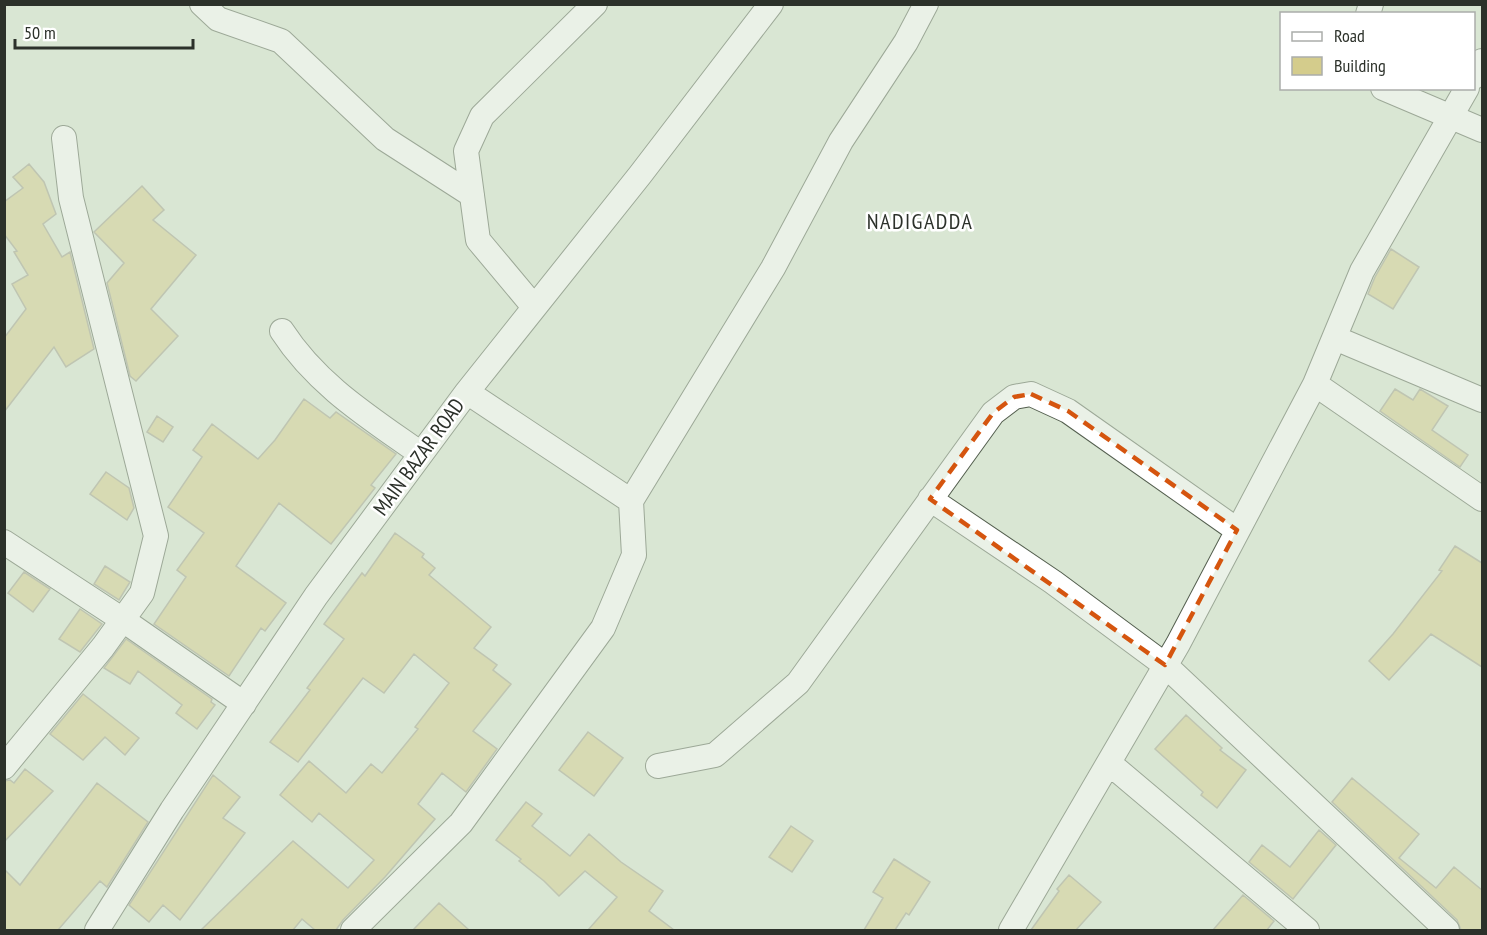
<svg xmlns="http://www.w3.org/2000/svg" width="1487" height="935" viewBox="0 0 1487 935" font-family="'PT Sans Narrow',sans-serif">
  <rect width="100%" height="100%" fill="#d9e6d3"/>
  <path fill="#d4cc8c" stroke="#a09e8a" stroke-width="1.5" d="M 29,164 L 44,182 L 56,214 L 43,224 L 62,257 L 70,252 L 94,349 L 66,367 L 54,347 L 4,412 L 4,338 L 26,309 L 12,284 L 28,275 L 14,252 L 17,251 L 4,234 L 4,202 L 23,188 L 13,177 Z
    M 142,186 L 164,210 L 153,220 L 196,255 L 151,309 L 178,336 L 136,381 L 130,376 L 107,283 L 124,263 L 94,232 Z
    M 1391,249 L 1419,267 L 1393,309 L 1368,294 L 1375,277 Z
    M 1395,389 L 1413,400 L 1420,389 L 1448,406 L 1432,430 L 1468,455 L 1460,467 L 1380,411 Z
    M 304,399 L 330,418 L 336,412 L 396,454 L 371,485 L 375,488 L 331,544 L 279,503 L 236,566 L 286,603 L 265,631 L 261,628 L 229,676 L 154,624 L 186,577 L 177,570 L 204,533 L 168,507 L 202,457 L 193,450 L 212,424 L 258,459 L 275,440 Z
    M 157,416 L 173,427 L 163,442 L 147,432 Z
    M 106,472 L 129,488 L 134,508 L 127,520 L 90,494 Z
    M 395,533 L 424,554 L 422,557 L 435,568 L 429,575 L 491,627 L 474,648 L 497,665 L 493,670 L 511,684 L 473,731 L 497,749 L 466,792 L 442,773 L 418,804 L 435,819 L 385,877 L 343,920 L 336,930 L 315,930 L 302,919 L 293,930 L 201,930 L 293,841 L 348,888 L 374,860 L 319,813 L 312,822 L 280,795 L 309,761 L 346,793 L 371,764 L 382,773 L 418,729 L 415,727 L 449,683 L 414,654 L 384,693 L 363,678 L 298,762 L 270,742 L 310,690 L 307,688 L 344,639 L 324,624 L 362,573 L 365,576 Z
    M 1455,546 L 1482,563 L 1482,667 L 1431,634 L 1389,680 L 1369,661 L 1393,634 L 1442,571 L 1439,570 Z
    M 105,566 L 130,582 L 119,600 L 94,584 Z
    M 24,572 L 50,589 L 33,612 L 8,593 Z
    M 80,609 L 102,624 L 80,652 L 59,639 Z
    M 126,639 L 212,699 L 211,702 L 215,705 L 197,729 L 176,713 L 182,705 L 138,671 L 130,684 L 104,668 Z
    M 83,694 L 139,738 L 125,755 L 105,737 L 83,760 L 50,734 Z
    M 1186,715 L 1222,748 L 1220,750 L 1246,770 L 1217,808 L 1201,795 L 1203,792 L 1155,749 Z
    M 588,732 L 623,758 L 594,796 L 559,770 Z
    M 25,769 L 53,791 L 4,842 L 4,781 L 10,780 L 14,783 Z
    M 213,775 L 240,797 L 223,818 L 245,833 L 180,920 L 163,905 L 149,922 L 129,905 Z
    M 1352,778 L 1419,834 L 1399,858 L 1436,888 L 1454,867 L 1482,890 L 1482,930 L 1461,930 L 1457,920 L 1332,802 Z
    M 97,783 L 148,822 L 107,887 L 100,881 L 58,930 L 4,930 L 4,869 L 20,885 Z
    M 526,802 L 542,814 L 532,826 L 570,856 L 589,834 L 621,862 L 663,891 L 649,911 L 674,930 L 588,930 L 617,897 L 585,871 L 559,896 L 544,881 L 519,861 L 521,859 L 496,840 Z
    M 791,826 L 813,841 L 792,872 L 769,857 Z
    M 1319,830 L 1336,845 L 1293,899 L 1249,862 L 1262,845 L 1290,867 Z
    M 894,859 L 930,882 L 909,915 L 906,913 L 895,930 L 864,930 L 883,898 L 873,892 Z
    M 1069,875 L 1101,902 L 1076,930 L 1031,930 L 1059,891 L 1057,889 Z
    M 1243,895 L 1274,921 L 1267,930 L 1213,930 Z
    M 439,903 L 469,930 L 413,930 Z"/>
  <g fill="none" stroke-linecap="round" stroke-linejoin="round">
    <defs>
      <path id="street" d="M 202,4 L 218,19 L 281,41 L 385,139 L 472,195
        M 1368,14 L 1371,4
        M 1474,77 L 1482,61
        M 1383,88 L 1482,130
        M 534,307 L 478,240 L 466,151 L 482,116 L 595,4
        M 282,331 C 317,385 369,417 421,454
        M 1335,338 L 1482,400
        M 1315,384 L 1482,499
        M 467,392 L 631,501 L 773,268 L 841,141 L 906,42 L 926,4
        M 930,499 L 1053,582 L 1165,665 L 1447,930
        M 4,542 L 123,620 L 244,704
        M 1109,763 L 1307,930
        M 658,766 L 715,755 L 798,683 L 993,413 L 1014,397 L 1031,394 L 1068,411 L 1237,530
        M 4,767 L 103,647 L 142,593 L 156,536 L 71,198 L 64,138
        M 97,930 L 172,810 L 316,596 L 467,392 L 640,175 L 771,4
        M 353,930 L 461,823 L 603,628 L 634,555 L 631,501
        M 1011,930 L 1178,644 L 1315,384 L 1362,271 L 1467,88"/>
    </defs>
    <use href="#street" stroke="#545f4f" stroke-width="26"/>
    <use href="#street" stroke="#fff" stroke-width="24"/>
  </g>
  <path d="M0 0H1487V935H0ZM 1031,394 L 1068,411 L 1237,530 L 1165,665 L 930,499 L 993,413 L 1014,397 Z" fill="#d9e6d3" fill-opacity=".55" fill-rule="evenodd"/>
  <path fill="none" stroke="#d5550f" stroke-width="4.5" stroke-dasharray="12 8" stroke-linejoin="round" d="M 1031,394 L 1068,411 L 1237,530 L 1165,665 L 930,499 L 993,413 L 1014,397 Z"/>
  <g text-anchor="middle" stroke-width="5" stroke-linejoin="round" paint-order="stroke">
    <g font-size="21" fill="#2c312a" stroke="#fff">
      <text transform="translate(419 457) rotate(-54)" y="7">MAIN BAZAR ROAD</text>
    </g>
    <g font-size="22" letter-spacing="1.5" fill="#2c312a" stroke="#fff">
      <text x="920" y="229">NADIGADDA</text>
    </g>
  </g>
  <rect width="1487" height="935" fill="none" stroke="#2c312a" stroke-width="12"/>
  <rect x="1280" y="12" width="195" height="78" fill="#ffffff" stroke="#abadaa" stroke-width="1.5"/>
  <rect x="1292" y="32" width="30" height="9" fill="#ffffff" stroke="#abadaa" stroke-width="1.5"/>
  <text x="1334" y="42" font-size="18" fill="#2c312a">Road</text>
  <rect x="1292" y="57" width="30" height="18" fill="#d4cc8c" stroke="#abadaa" stroke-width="1.5"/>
  <text x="1334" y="72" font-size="18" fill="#2c312a">Building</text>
  <path d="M15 39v9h178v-9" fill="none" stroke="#2c312a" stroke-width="3"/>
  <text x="24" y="39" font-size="18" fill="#2c312a" stroke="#ffffff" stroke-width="4.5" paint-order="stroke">50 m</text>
</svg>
